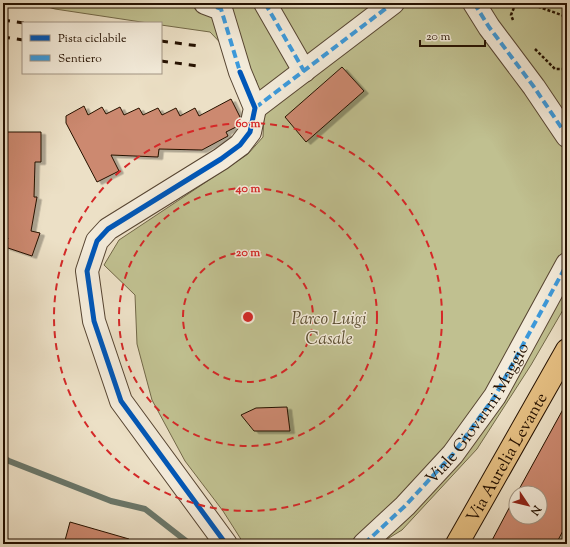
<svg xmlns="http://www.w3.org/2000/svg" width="570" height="547" viewBox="0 0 570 547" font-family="'Sorts Mill Goudy',serif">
  <defs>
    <filter id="shadow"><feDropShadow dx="4.5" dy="2.5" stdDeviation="0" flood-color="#0004"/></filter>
  </defs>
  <rect width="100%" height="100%" fill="#ece0c6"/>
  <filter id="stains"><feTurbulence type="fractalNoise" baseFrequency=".005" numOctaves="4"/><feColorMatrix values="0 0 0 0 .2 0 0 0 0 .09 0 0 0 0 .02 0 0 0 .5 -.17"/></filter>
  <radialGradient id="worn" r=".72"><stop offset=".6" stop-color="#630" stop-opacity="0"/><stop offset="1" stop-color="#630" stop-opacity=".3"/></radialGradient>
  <path fill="#c0c090" stroke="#726848" d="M 34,3 L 567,3 L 567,55 L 563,85 L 567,88 L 567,303 L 531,365 L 477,449 L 402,530 L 379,544 L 244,544 L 223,511 L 185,461 L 152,400 L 137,344 L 135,295 L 104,265 L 119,240 L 248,154 L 263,137 L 264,113 L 256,80 L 210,32 L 161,25 L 161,23 L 148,23 L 55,9 Z"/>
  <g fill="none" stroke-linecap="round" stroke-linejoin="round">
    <path stroke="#6b786b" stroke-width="6" d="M 3,458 L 9,461 L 111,501 L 145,509 L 190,544"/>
  </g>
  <path fill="#cc8970" stroke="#251100" filter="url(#shadow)" d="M 342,67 L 364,91 L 306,142 L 285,117 Z
    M 231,99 L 240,117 L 240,120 L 236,122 L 238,126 L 226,132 L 228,136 L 202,150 L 159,149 L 158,157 L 111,155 L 119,171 L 97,182 L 66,123 L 66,116 L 84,106 L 88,115 L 102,107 L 106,114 L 120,107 L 124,115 L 139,108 L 143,115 L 158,108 L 162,115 L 176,108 L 180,116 L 195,108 L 199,116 Z
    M 3,132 L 41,132 L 41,162 L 35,162 L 34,197 L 37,197 L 31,231 L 40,233 L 32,256 L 5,247 L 8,238 L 3,237 Z
    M 567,402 L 567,523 L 556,544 L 490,544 L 516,495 L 516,517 L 540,517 L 540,493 L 517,493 Z
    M 287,407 L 290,431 L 254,431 L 241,415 L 256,408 Z
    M 70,522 L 129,539 L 128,544 L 64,544 Z"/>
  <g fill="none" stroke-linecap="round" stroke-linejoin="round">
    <defs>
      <g id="street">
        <path d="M 205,3 L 221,9 L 240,72 L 255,108 L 250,132 L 240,145 L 221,159 L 108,229 L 97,241 L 87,271 L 94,321 L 121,401 L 226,544"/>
        <path d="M 265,3 L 304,71"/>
        <path d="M 474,3 L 489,27 L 534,87 L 567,136"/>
        <path d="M 255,108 L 393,3"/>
        <path id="s1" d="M 364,544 L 405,506 L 453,454 L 495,396 L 567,264"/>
      </g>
      <g id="primary">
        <path id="s2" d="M 457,544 L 567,350"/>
      </g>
    </defs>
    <use href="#street" stroke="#574532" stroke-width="24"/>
    <use href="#primary" stroke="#251100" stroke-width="24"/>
    <path stroke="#251100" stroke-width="2.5" stroke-dasharray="3 2" stroke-linecap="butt" d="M 513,20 L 511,15 L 515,5 L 528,3 L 567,17
      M 535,49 L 555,69 L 567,69"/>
    <use href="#street" stroke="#f3ebda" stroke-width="22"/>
    <use href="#primary" stroke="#e6c083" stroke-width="22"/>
    <path stroke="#251100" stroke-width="3" stroke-dasharray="7 7" stroke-linecap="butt" d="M 3,20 L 24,23
      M 3,37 L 23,40
      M 161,41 L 199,46
      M 161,61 L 198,66"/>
    <path stroke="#3c9adc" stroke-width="4" stroke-dasharray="8 4" stroke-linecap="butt" d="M 205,3 L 221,9 L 240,72
      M 265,3 L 304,71
      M 474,3 L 489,27 L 534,87 L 567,136
      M 255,108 L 393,3
      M 364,544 L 405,506 L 453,454 L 495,396 L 567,264"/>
    <defs>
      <path id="cycleway" d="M 226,544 L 121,401 L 94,321 L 87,271 L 97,241 L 108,229 L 221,159 L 240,145 L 250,132 L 255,108 L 240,72"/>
    </defs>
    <use href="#cycleway" stroke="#f3ebda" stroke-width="8"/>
    <use href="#cycleway" stroke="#0057b8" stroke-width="5"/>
  </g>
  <g fill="none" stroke="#d62828" stroke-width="2" stroke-dasharray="7 5">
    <circle cx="248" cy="317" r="65"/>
    <circle cx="248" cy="317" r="129"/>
    <circle cx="248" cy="317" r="194"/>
  </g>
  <g text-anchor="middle" stroke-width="3" stroke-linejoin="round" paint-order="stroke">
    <g font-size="17" font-style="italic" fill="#5b4e32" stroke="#f3ebda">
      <text x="329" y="324">Parco Luigi<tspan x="329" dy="20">Casale</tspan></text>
    </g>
    <g font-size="17" fill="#251100" stroke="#f3ebda">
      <text dy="6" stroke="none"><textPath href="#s1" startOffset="174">Viale Giovanni Maggio</textPath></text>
      <text dy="6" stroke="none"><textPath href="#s2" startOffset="100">Via Aurelia Levante</textPath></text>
    </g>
  </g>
  <circle cx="248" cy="317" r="6" fill="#d62828" stroke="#f3ebda" stroke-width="2"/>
  <g font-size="12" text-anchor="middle" font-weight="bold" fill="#d62828" stroke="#f3ebda" stroke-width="3" stroke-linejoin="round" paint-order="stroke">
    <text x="248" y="127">60 m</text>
    <text x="248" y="192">40 m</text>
    <text x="248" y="256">20 m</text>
  </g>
  <rect width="570" height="547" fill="none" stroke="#ece0c6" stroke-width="16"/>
  <rect x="4" y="4" width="562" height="539" fill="none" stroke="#251100" stroke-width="2"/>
  <rect x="8" y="8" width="554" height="531" fill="none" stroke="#251100"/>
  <rect x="22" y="22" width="140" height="52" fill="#f3ebda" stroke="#a19483"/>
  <rect x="30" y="35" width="20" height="6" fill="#0057b8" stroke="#a19483"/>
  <text x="58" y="42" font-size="12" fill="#251100">Pista ciclabile</text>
  <rect x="30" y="55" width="20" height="6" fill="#3c9adc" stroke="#a19483"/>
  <text x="58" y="62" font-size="12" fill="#251100">Sentiero</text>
  <g transform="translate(528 505) rotate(125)"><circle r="19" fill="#f3ebda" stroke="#a19483"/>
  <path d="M0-3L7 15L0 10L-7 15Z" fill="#8f2418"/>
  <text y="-6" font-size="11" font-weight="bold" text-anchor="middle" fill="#251100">N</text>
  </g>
  <path d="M420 40v6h65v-6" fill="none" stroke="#251100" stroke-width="2"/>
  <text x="426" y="40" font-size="12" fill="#251100" stroke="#f3ebda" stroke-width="3" paint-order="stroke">20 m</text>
  <rect width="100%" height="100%" filter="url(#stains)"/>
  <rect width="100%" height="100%" fill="url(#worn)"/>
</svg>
